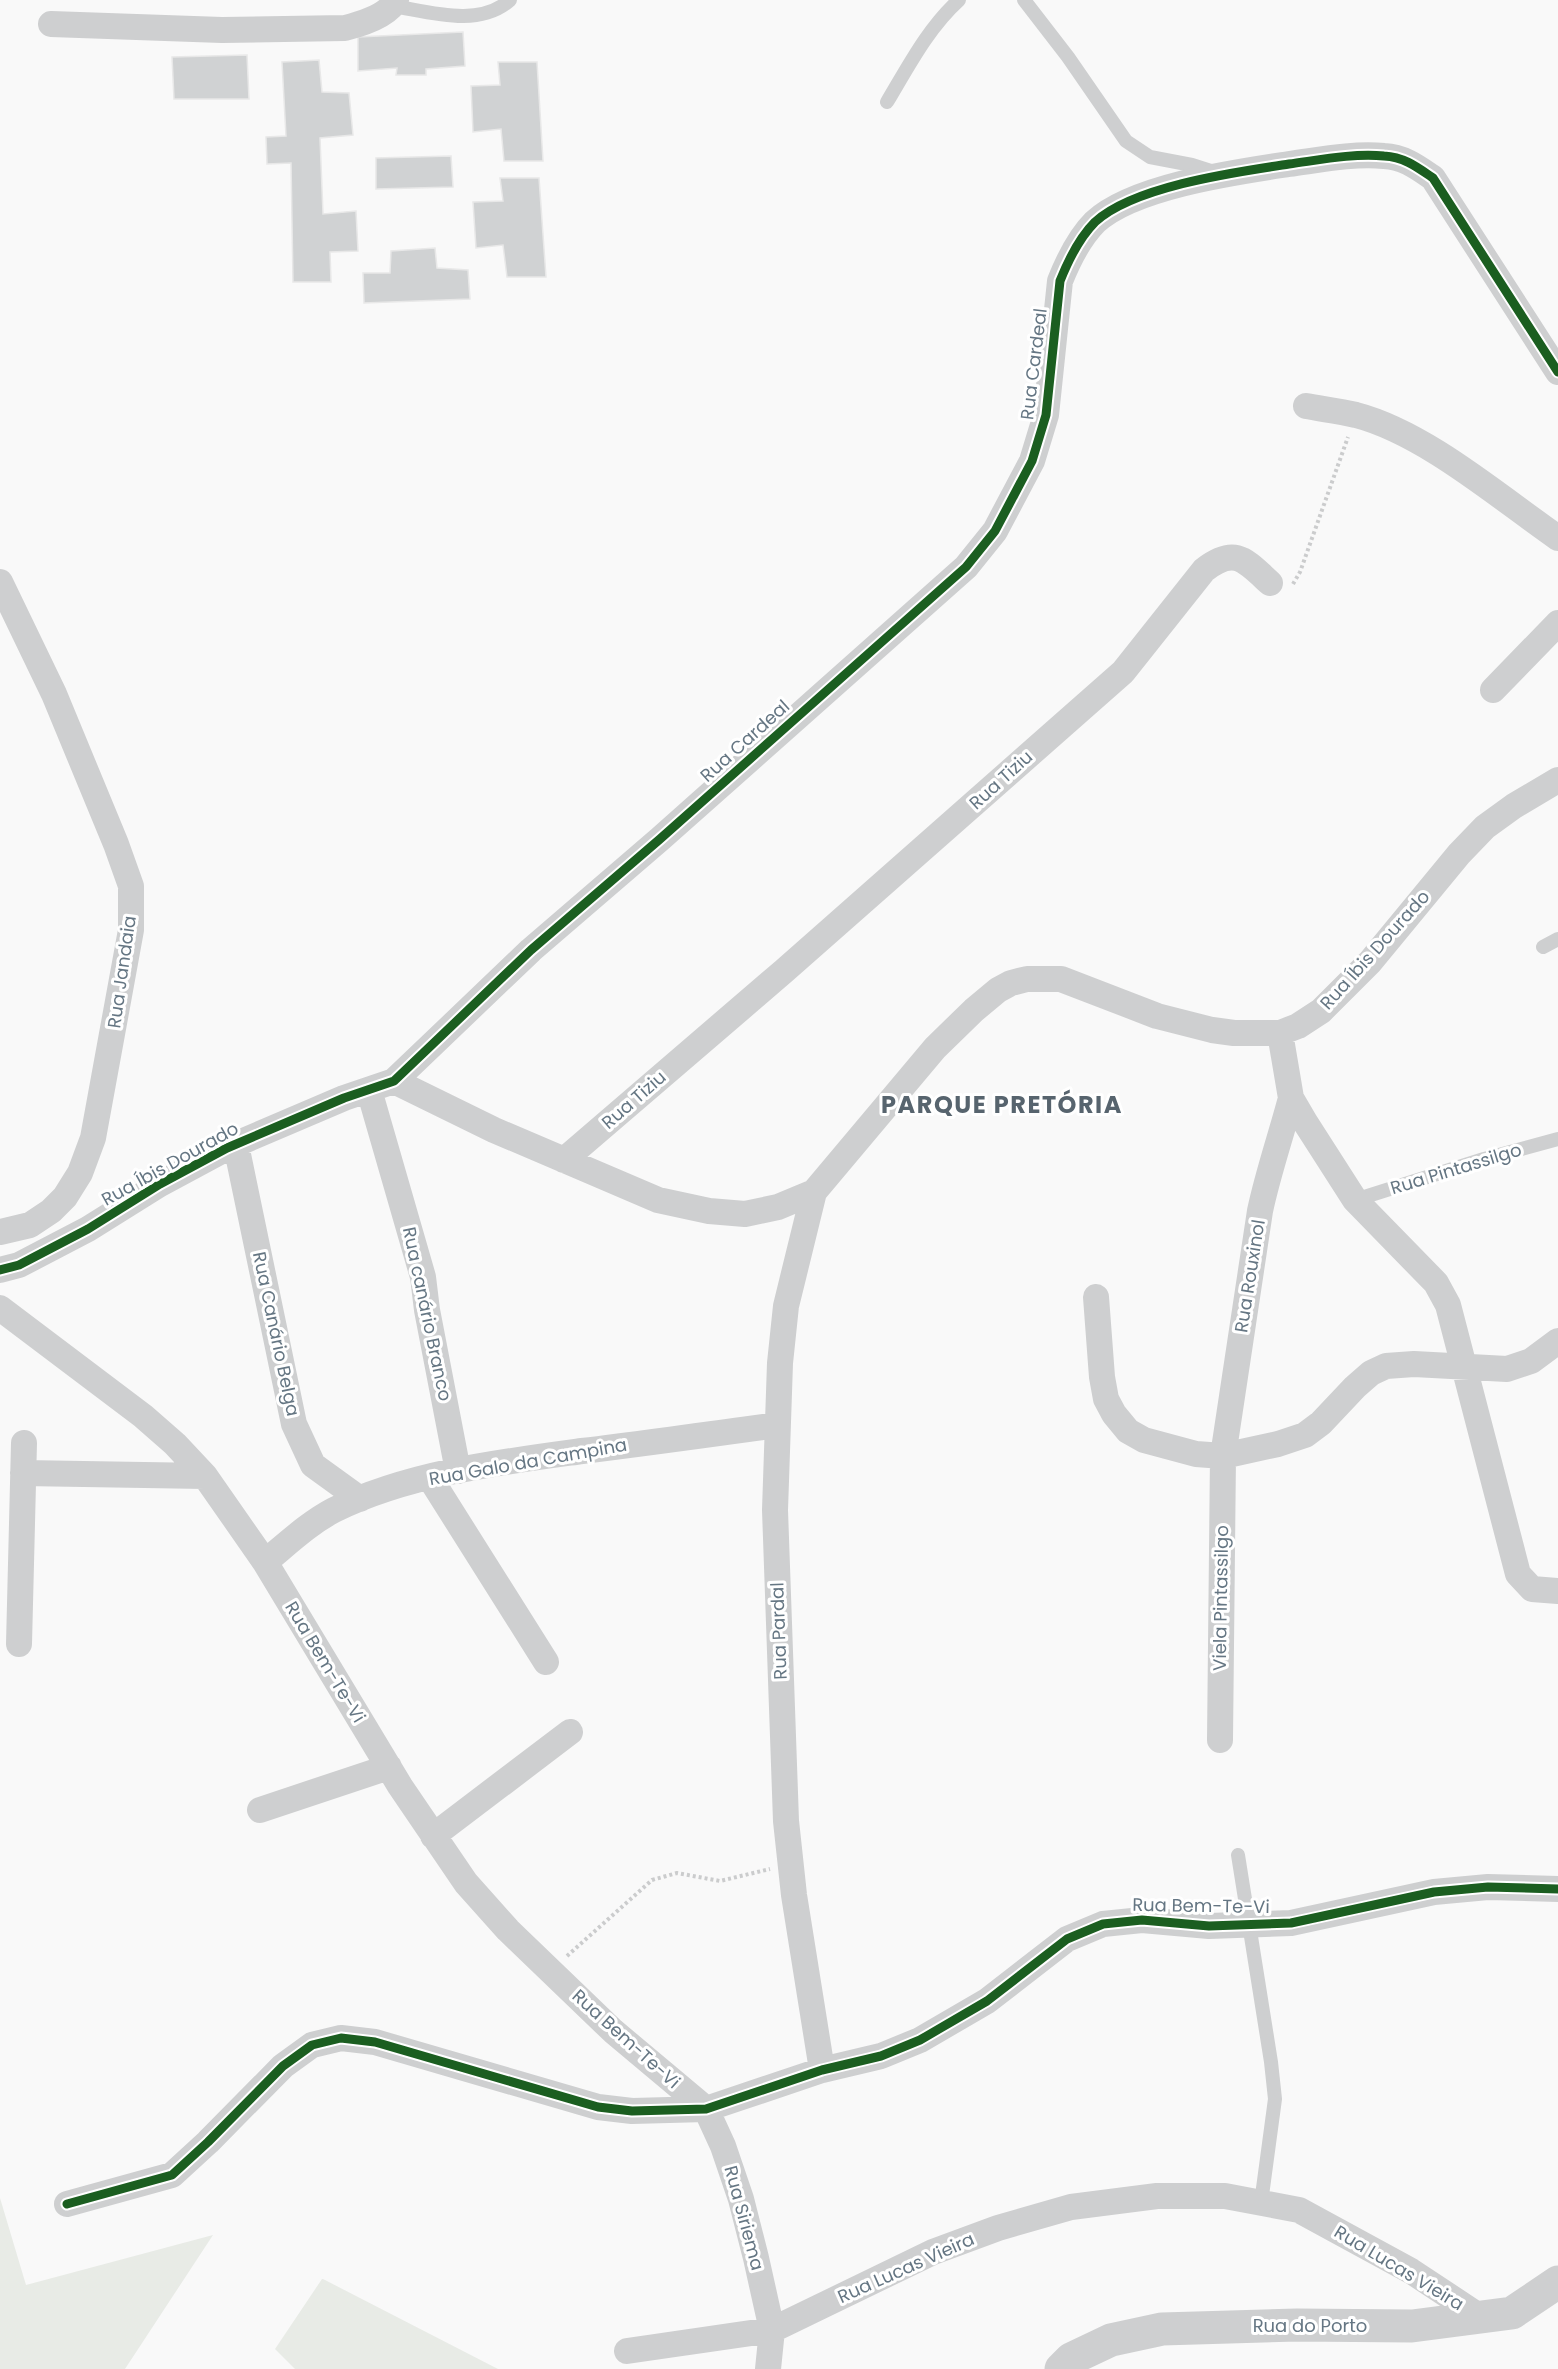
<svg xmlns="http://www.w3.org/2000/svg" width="1558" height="2369" viewBox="0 0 1558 2369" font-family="Poppins,sans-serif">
  <rect width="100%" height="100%" fill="#f9f9f9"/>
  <path fill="#e8ebe6" d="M 0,2198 L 26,2285 L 213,2235 L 125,2369 L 0,2369 Z
    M 322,2279 L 323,2279 L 498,2369 L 295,2369 L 275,2349 Z"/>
  <path fill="#d0d2d3" stroke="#e8e8e8" stroke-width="1.5" d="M 463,32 L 465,66 L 426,69 L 426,75 L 396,75 L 397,68 L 358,71 L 358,37 Z
    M 247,55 L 249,99 L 174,99 L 172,57 Z
    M 319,60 L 322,92 L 349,93 L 353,135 L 320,138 L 323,214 L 356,211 L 358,251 L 330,252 L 331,282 L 293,282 L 291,163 L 267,164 L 266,137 L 286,136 L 282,62 Z
    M 498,62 L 537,62 L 543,161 L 504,161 L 501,129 L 473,132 L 471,86 L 500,85 Z
    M 451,156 L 453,187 L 376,189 L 376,158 Z
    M 500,178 L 539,178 L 546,277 L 507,277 L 503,245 L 476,248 L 473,202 L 503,201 Z
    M 435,248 L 437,268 L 468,270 L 470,299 L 364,303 L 363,273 L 390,273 L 391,251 Z"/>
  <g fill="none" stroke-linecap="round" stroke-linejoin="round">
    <path stroke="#cbcccd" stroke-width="4" stroke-dasharray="3 3" stroke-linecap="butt" d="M 1293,584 L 1300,572 L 1348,437
      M 567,1956 L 652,1880 L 677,1873 L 720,1881 L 770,1869"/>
    <path stroke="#cecfd0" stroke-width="14" d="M 1024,0 L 1068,57 L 1126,141 L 1150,157 L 1192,165 L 1217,173
      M 393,6 C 430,12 479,28 510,0
      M 887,102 C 908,67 928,28 959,0
      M 1543,947 L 1558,939
      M 1355,1200 L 1484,1159 L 1558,1139
      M 1238,1855 L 1271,2062 L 1275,2099 L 1261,2203"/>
    <path stroke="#cecfd0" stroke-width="26" d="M 51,24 L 222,30 L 345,28 C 361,24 388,16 396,0
      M 1306,406 C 1322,409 1339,411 1356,415 C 1425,433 1499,497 1558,538
      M 0,582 L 54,694 L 116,844 L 131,886 L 131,930 L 93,1138 L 80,1173 L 65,1197 L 51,1211 L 30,1225 L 0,1232
      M 1493,690 L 1558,623
      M 1280,1033 L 1291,1098 L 1305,1122 L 1355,1200 L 1436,1283 L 1448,1305 L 1518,1574 L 1532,1589 L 1558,1591
      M 394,1081 L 494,1130 L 658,1200 L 709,1211 L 745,1214 L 778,1207 L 814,1192 L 935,1048 L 974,1010 L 998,990 L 1011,983 L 1027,979 L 1061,979 L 1157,1016 L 1212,1030 L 1234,1033 L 1280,1033 L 1298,1026 L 1321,1011 L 1370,962 L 1459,854 L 1485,827 L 1514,806 L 1558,780
      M 369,1090 L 423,1277 L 427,1310 L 458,1471
      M 236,1145 L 294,1424 L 313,1465 L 360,1499
      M 564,1160 L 784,971 L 1123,672 L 1204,570 C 1235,546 1245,560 1270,583
      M 814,1192 L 786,1306 L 780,1363 L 775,1510 L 786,1821 L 794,1895 L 822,2070
      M 0,1270 L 19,1265 L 88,1229 L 160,1184 L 227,1148 L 344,1098 L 394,1081 L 531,950 L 660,839 L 966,567 L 995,531 L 1032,461 L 1046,415 L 1060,281 C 1068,261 1079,238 1095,222 C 1134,186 1236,172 1289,164 C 1319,160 1353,153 1384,156 C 1404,157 1417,167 1433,178 L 1558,372
      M 1096,1297 L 1102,1377 L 1106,1399 L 1114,1414 L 1128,1431 L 1144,1440 L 1196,1454 L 1223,1456 L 1278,1444 L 1305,1435 L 1321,1423 L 1355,1387 L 1371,1373 L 1386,1366 L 1414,1364 L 1507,1369 L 1531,1361 L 1558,1341
      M 0,1308 L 143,1416 L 175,1444 L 205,1476 L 265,1562 L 400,1786 L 466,1883 L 508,1930 L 613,2031 L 706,2109 L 723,2146 L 741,2199 L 756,2258 L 772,2330 L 768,2369
      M 23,1473 L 205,1476
      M 430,1478 L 546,1662
      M 265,1562 C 287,1544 309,1523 334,1510 C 409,1473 501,1462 582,1451 C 647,1443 712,1434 777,1425
      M 19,1644 L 24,1443
      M 1220,1740 L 1223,1456 L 1260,1211 C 1268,1173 1281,1136 1291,1098
      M 260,1810 L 389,1767
      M 433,1836 L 570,1732
      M 67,2204 L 172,2175 L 208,2142 L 283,2066 L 312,2045 L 341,2038 L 375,2042 L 598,2107 L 632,2111 L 706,2109 L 822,2070 L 881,2056 L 920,2040 L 987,2001 L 1067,1939 L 1103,1924 L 1142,1920 L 1209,1926 L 1291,1923 L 1434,1892 L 1488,1887 L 1558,1889
      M 627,2351 L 772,2330 L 933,2252 L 998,2228 L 1071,2207 L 1157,2196 L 1225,2196 L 1299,2210 L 1411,2271 L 1482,2318"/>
    <path stroke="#cecfd0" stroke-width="33" d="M 1061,2369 L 1071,2359 L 1111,2340 L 1162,2329 L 1297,2325 L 1412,2326 L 1512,2313 L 1558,2282"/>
    <defs>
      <path id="cycleway" d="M 0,1270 L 19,1265 L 88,1229 L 160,1184 L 227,1148 L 344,1098 L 394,1081 L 531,950 L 660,839 L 966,567 L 995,531 L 1032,461 L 1046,415 L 1060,281 C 1068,261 1079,238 1095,222 C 1134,186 1236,172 1289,164 C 1319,160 1353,153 1384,156 C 1404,157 1417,167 1433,178 L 1558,372
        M 67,2204 L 172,2175 L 208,2142 L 283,2066 L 312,2045 L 341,2038 L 375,2042 L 598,2107 L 632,2111 L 706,2109 L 822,2070 L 881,2056 L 920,2040 L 987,2001 L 1067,1939 L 1103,1924 L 1142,1920 L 1209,1926 L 1291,1923 L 1434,1892 L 1488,1887 L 1558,1889"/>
    </defs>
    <use href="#cycleway" stroke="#fff" stroke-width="13"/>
    <use href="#cycleway" stroke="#1b5e20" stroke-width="9"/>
  </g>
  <g text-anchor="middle" stroke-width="6" stroke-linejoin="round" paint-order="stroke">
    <g font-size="18" fill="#657683" stroke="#fff">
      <text transform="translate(1034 364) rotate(-83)" y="6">Rua Cardeal</text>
      <text transform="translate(745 741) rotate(-42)" y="6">Rua Cardeal</text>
      <text transform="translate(1001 780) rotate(-42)" y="6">Rua Tiziu</text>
      <text transform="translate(1375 950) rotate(-48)" y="6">Rua Íbis Dourado</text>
      <text transform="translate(122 972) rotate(-82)" y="6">Rua Jandaia</text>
      <text transform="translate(634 1100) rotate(-41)" y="6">Rua Tiziu</text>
      <text transform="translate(170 1164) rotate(-29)" y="6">Rua Íbis Dourado</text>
      <text transform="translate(1456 1169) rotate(-17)" y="6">Rua Pintassilgo</text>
      <text transform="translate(1250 1276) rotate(-81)" y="6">Rua Rouxinol</text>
      <text transform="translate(427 1314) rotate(78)" y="6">Rua canário Branco</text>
      <text transform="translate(276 1334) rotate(78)" y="6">Rua Canário Belga</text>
      <text transform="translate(528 1462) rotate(-10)" y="6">Rua Galo da Campina</text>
      <text transform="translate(1221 1598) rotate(-89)" y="6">Viela Pintassilgo</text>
      <text transform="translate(779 1631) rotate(-92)" y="6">Rua Pardal</text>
      <text transform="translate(325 1662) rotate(59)" y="6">Rua Bem-Te-Vi</text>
      <text transform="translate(1201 1906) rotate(1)" y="6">Rua Bem-Te-Vi</text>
      <text transform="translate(626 2039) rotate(42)" y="6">Rua Bem-Te-Vi</text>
      <text transform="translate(744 2218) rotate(75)" y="6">Rua Siriema</text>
      <text transform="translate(906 2268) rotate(-24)" y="6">Rua Lucas Vieira</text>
      <text transform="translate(1399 2268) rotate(31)" y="6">Rua Lucas Vieira</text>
      <text x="1310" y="2332">Rua do Porto</text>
    </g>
    <g font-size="24" font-weight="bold" letter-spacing="1.5" fill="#57646e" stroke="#fff">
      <text x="1002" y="1113">PARQUE PRETÓRIA</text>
    </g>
  </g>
</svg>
